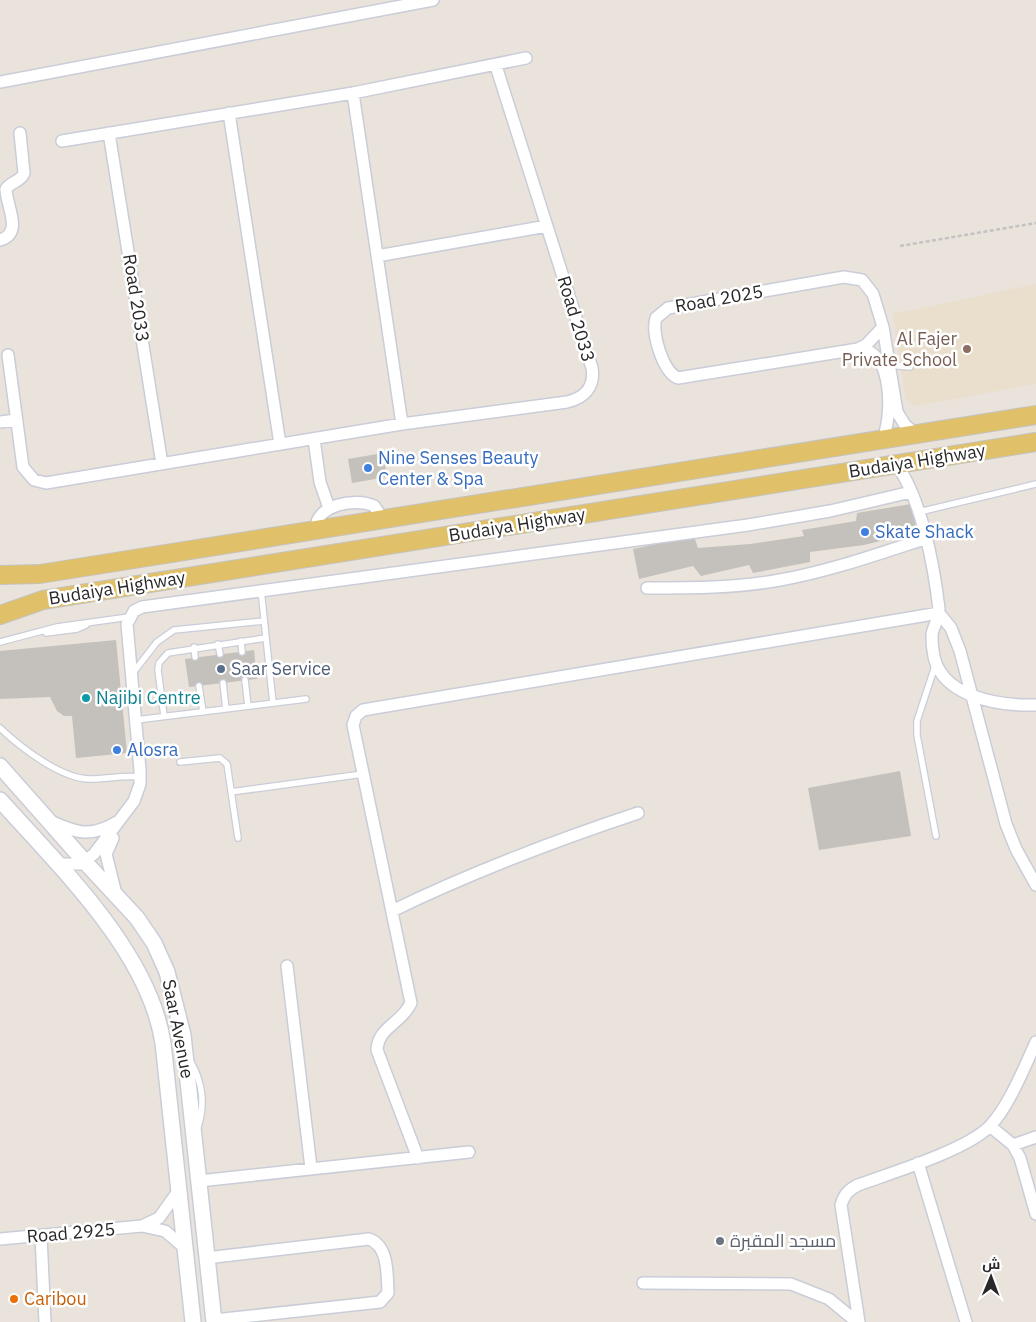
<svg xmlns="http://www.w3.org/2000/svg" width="1036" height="1322" viewBox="0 0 1036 1322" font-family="'IBM Plex Sans',Cairo,sans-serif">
  <rect width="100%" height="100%" fill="#e9e3db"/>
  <path fill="#e9dfcc" d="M 1036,284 L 1036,384 L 916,406 L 906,399 L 893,314 Z"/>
  <path fill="#c4c0bb" d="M 383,453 L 387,477 L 352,483 L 348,459 Z
    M 911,504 L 917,532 L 864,545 L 810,552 L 810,562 L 753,573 L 749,565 L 701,576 L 693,566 L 639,579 L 633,549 L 694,536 L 698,548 L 750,544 L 804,536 L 802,530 L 856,521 L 857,513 Z
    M 116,640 L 127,753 L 76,758 L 72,716 L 64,716 L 57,711 L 50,697 L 0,699 L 0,651 Z
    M 254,650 L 257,679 L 189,687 L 185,659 Z
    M 900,771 L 911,836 L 819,850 L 808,788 Z"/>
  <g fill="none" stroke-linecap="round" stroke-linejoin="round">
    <defs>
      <path id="lane" d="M 889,365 L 910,367
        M 919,512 L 1036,484
        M 261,590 L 273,703
        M 46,633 L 77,629 L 86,625
        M 241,641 L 242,652
        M 0,642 L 57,627 L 129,617
        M 218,644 L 220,654
        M 194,647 L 195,657
        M 935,666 L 917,721 L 917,735 L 936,836
        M 132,674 L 157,642 L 174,630 L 264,621
        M 245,680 L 248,706
        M 223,683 L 226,709
        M 199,686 L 203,712
        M 164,716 L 158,670 L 159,663 L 168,653 L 266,638
        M 136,720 L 306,699
        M 0,728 C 20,747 61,779 90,779 C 107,779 123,775 140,777
        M 180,762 L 220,758 L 227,764 L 238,838
        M 231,792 L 363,774
        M 191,1062 C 203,1084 205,1104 198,1127"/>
      <path id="street" d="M 0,82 L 433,0
        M 353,93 L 402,424
        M 229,113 L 280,444
        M 109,133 L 162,464
        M 62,141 L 353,93 L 526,58
        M 0,240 C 24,233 6,206 6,189 C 11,181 21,182 24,173 L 20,133
        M 377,256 L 547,226
        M 858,349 L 866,345 L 883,327
        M 8,355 L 23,467 L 34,480 L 46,483 L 402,424 L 567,402 C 585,398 595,386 592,368 L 496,66
        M 0,422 L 16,420
        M 314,439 L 320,482 L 329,508
        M 882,441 C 893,417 894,349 858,349 L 678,378 C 663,372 651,333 656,318 L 668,308 L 844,277 L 862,280 L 873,294 L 883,327 L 897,412 L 905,425 L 917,435
        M 897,465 C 922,501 934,566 939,609 C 940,618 933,626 932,635 C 932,640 932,645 933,650 C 937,697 999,706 1036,705
        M 316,530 C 314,505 356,497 374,506 L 383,519
        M 647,588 C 692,588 736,588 780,580 C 830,571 878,554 927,538
        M 50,821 C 77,833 90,838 117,822
        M 113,838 L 106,854 L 116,894
        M 59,864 L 81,864 L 94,854 L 134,801 L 140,784 L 140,770 L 127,624 L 134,611 L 142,607 L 748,525 L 830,511 L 911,492
        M 392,911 C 472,872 554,841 638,813
        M 287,966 L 311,1168
        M 990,1126 L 1013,1145 L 1020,1158 L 1036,1214
        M 1013,1145 L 1036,1137
        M 418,1158 L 377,1050 C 378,1027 402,1023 411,1003 L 353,725 L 356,716 L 363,710 L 939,613 L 951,628 L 960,651 L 1006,824 L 1016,849 L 1036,885
        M 918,1163 L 966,1322
        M 199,1181 L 469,1152
        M 142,1226 L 159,1218 L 179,1190
        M 41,1236 L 45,1322
        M 0,1239 L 142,1226 L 165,1231 L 185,1248
        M 206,1258 L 369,1239 C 389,1246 387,1275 388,1293 L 380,1302 L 214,1320
        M 643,1283 L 791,1284 L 829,1299 L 857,1322
        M 859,1322 L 841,1205 C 844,1195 848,1190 858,1185 C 891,1173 967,1150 990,1126 C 1009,1106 1024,1068 1036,1042"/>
      <path id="secondary" d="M 0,766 L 85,862 L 137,918 L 154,943 L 167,972 L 183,1035 L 214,1322
        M 0,800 C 60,867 149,952 163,1043 L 193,1322"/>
      <path id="primary" d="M 0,575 L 40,574 L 1036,415
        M 0,615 L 43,600 L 1036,442"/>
    </defs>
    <use href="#lane" stroke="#cacdd8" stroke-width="8"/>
    <use href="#street" stroke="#cacdd8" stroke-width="14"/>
    <use href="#secondary" stroke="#cacdd8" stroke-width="18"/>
    <use href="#primary" stroke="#c3c3c3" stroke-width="20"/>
    <path stroke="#c3c3c3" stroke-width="2.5" stroke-dasharray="4 2.5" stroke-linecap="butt" d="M 900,246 L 1036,223"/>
    <use href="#lane" stroke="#fff" stroke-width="5.5"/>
    <use href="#street" stroke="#fff" stroke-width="11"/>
    <use href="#secondary" stroke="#fff" stroke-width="15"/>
    <use href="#primary" stroke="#e0c069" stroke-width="18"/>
  </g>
  <circle fill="#8d6e63" stroke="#fff" stroke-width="2" cx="967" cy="349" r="5"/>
  <g fill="#3f7fe0" stroke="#fff" stroke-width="2">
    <circle cx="368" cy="468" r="5"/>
    <circle cx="865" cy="532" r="5"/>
    <circle cx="117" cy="750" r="5"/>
  </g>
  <circle fill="#5c6f8a" stroke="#fff" stroke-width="2" cx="221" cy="669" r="5"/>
  <circle fill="#0f9aa8" stroke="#fff" stroke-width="2" cx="86" cy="698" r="5"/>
  <circle fill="#6b7280" stroke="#fff" stroke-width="2" cx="720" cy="1241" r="5"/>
  <circle fill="#e8710a" stroke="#fff" stroke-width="2" cx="14" cy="1299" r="5"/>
  <g text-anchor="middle" stroke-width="5" stroke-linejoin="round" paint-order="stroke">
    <g font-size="18" fill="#282828" stroke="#fff">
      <text transform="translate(136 298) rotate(81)" y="6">Road 2033</text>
      <text transform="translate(719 299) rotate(-10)" y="6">Road 2025</text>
      <text transform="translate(576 319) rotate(73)" y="6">Road 2033</text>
      <text transform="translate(917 461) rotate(-9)" y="6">Budaiya Highway</text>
      <text transform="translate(517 525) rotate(-9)" y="6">Budaiya Highway</text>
      <text transform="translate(117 588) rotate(-9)" y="6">Budaiya Highway</text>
      <text transform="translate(178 1029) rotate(79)" y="6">Saar Avenue</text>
      <text transform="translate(71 1233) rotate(-5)" y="6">Road 2925</text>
    </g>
    <g font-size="18" fill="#785e54" stroke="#fff" text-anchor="end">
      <text x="957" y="345">Al Fajer<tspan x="957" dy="21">Private School</tspan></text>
    </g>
    <g font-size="18" fill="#366cbe" stroke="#fff" text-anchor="start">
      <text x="378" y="464">Nine Senses Beauty<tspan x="378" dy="21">Center &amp; Spa</tspan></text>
      <text x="875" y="538">Skate Shack</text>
      <text x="127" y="756">Alosra</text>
    </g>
    <g font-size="18" fill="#4e5e75" stroke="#fff" text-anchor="start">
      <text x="231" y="675">Saar Service</text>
    </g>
    <g font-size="18" fill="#0d838f" stroke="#fff" text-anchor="start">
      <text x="96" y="704">Najibi Centre</text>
    </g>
    <g font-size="18" fill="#5b616d" stroke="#fff" text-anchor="start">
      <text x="730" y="1247">مسجد المقبرة</text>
    </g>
    <g font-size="18" fill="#c56008" stroke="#fff" text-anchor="start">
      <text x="24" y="1305">Caribou</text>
    </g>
  </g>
  <g transform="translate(991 1277) rotate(1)" stroke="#ffffff" stroke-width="4" paint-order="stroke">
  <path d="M0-4L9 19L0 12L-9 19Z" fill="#282828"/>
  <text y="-8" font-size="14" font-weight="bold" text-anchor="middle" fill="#282828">ش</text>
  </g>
</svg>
